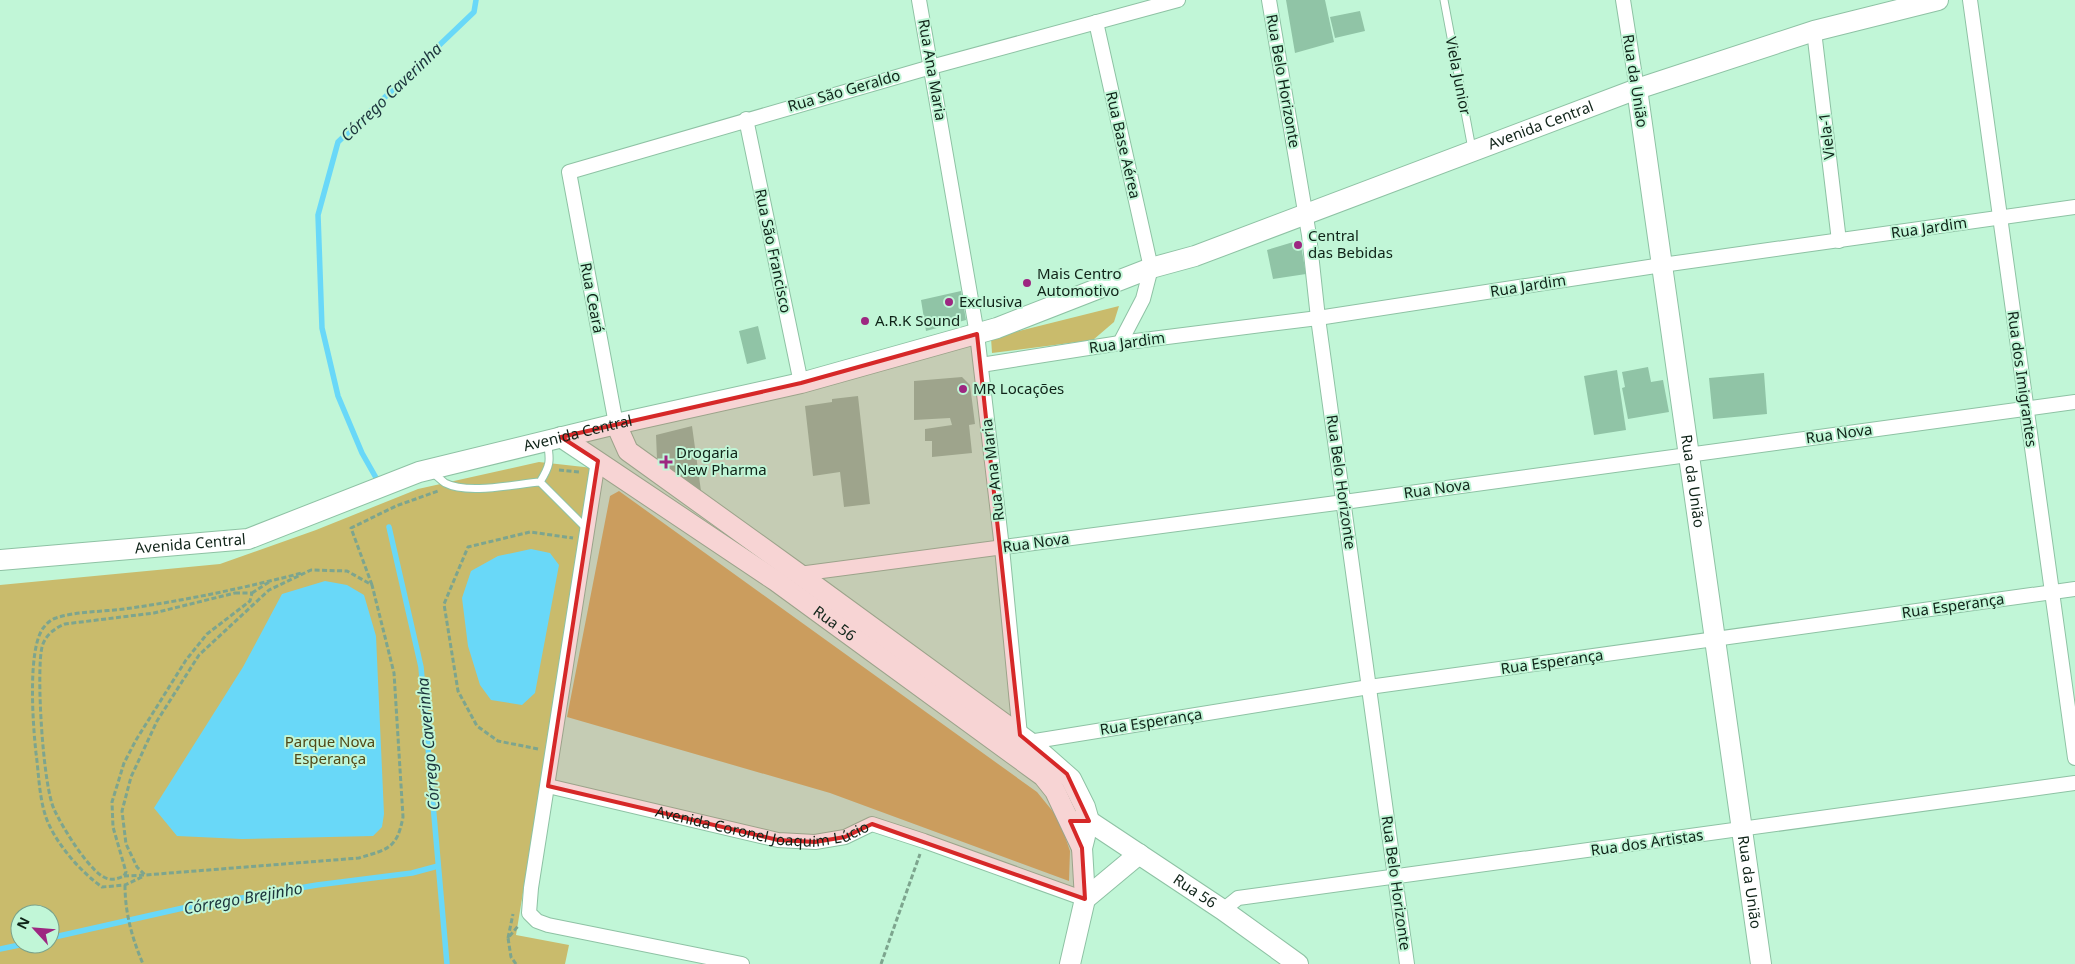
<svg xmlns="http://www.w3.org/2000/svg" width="2075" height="964" viewBox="0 0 2075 964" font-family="'Noto Sans',sans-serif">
  <rect width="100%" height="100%" fill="#c1f6d7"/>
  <path fill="#c9bb6c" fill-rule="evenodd" d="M 1119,306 L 1114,322 L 1093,340 L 992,353 L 991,338 Z
    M 539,462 L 593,468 L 516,935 L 569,945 L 565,964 L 0,964 L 0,585 L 220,564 L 316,530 L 418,489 ZM 20,914 L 50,914 L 50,944 L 20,944 Z
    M 619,491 L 1037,792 L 1059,819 L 1070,851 L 1069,881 L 830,793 L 567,717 L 610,496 Z"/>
  <path fill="#69d8f8" d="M 531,549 L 550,553 L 559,565 L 535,693 L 522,705 L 491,700 L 480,685 L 468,646 L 462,598 L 471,571 L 498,556 Z
    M 325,581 L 347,585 L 364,595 L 376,636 L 384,814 L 382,827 L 373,836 L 242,839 L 177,836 L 154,808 L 243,667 L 282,594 Z"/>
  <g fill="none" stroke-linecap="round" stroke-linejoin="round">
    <path stroke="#69d8f8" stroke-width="5.5" d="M 379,483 L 362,453 L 338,396 L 322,328 L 318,215 L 338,142 L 474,12 L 476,0
      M 389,527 L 421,667 L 447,964
      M 50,938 L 183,908 L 317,885 L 412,873 L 438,866
      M 0,949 L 24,944"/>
  </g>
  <path fill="#90c4a6" d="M 1286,0 L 1325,0 L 1334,42 L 1295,53 Z
    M 1360,11 L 1365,31 L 1335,38 L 1330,17 Z
    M 1300,240 L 1306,274 L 1273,279 L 1267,250 Z
    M 961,291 L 966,320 L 926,331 L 921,300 Z
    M 758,326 L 766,359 L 747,364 L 739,331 Z
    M 1648,367 L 1651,382 L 1663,380 L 1669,412 L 1628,419 L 1622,388 L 1625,387 L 1622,372 Z
    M 1617,370 L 1626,430 L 1594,435 L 1584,376 Z
    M 1764,373 L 1767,414 L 1713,419 L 1709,378 Z
    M 962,377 L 970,385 L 975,424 L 969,425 L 972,453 L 932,457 L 932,441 L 925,441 L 925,429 L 952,425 L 950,418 L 914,420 L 914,381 Z
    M 858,396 L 870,504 L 844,507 L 840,472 L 813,476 L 805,406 L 832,402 L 832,399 Z
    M 692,426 L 701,491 L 657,459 L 656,435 Z"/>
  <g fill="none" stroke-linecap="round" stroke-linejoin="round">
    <defs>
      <path id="lane" d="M 1444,0 L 1472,149
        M 433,473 C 437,476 441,480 445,483 C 468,495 515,484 540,482 C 550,466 551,461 547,442
        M 540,482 L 587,529"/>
      <g id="street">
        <path d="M 919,0 L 977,334 L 1002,548 L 1020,735"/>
        <path d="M 1269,0 L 1309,235 L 1318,318 L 1407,964"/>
        <path d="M 1623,0 L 1637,89"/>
        <path d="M 1970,0 L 2075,758"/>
        <path d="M 1096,22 L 1151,268 L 1143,299 L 1120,343"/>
        <path d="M 1814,31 L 1839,241"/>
        <path d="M 746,119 L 801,383"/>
        <path d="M 981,365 L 1120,343 L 1318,318 L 1662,265 L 2075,207"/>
        <path d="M 616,424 L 569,172 L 931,67 L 1178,0"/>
        <path d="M 598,461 L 531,888 L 529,913 L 537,921 L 548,925 L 742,964"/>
        <path d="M 799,574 L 1344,502 L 2075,402"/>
        <path d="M 1029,742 L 1369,687 L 2075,589"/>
        <path id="s1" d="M 548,786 L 778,840 L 815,842 L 845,837 L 872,824 L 924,841 L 1085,899"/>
        <path d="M 1223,910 L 1238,898 L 2075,783"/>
      </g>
      <g id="secondary">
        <path id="s2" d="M 1637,89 L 1761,964"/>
        <path d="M 616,424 L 628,451 L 799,574 L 1029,742 L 1071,779 L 1085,807 L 1089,821"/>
        <path id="s3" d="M 561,437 L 776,581 L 1043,776 L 1055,791 L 1082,848"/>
        <path id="s4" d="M 0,560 L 248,539 L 419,472 L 616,424 L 801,383 L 997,328 L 1151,268 L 1195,256 L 1637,89 L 1814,31 L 1938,0"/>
        <path id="s5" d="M 1077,821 L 1089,821 L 1223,910 L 1298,964"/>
        <path d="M 1085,899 L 1139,854"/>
        <path d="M 1070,964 L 1085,899 L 1082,848 L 1085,836"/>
      </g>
    </defs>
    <use href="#lane" stroke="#8ec2a4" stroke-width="9"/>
    <use href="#street" stroke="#8ec2a4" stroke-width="16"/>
    <use href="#secondary" stroke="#8ec2a4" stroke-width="22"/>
    <path stroke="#7da58e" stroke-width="3" stroke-dasharray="5 2.5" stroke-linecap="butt" d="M 559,470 L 580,472
      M 372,585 L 351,528 L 396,506 L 438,491
      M 235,593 L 252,593 L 250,601 L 207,634 L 186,660 L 136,740 L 124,763 L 112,802 L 113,827 L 126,872 L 124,876 C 119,878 114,880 109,879 C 92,877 61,825 54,809 C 43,786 36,672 42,647 C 45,635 55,628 65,624 L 154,613 Z
      M 252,593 L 269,582
      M 538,749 L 498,741 L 477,726 L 458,691 L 444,604 L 468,547 L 530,532 L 573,538
      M 124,876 L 145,875 L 359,858 C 388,849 397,849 403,817 L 394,673 L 372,585 L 347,571 L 311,570 L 269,590 L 199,655 L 157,721 L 131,777 L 122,811 L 126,844 L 137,867 L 145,875
      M 142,877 L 125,885 L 102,887 C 81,872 57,845 47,820 C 39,799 39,775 36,753 C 33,726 27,647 44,627 C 47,623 52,619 56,618 C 77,611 101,612 124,609 C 183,601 244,588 302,573
      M 125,885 C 125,913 132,938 143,964
      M 508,938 L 513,914
      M 516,964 L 511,957 L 508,938 L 519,925
      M 881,964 L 920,854"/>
    <use href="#lane" stroke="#fff" stroke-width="7"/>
    <use href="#street" stroke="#fff" stroke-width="14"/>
    <use href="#secondary" stroke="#fff" stroke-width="20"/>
  </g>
  <path fill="#d62828" fill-opacity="0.2" stroke="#d62828" stroke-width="4" stroke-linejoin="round" d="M 977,334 L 1020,735 L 1067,774 L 1089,821 L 1070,821 L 1082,848 L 1085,899 L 872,824 L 845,837 L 815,842 L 778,840 L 548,786 L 598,461 L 561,437 L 801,383 Z"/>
  <g fill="#9d2781" stroke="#c1f6d7" stroke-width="2">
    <circle cx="1298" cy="245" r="5"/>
    <circle cx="1027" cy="283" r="5"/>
    <circle cx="949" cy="302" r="5"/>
    <circle cx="865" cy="321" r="5"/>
    <circle cx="963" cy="389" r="5"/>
    <path d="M663.5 454.5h5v5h5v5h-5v5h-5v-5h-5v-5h5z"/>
  </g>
  <g text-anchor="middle" stroke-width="4" stroke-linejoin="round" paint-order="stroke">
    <g font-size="15" fill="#0f2318" stroke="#c1f6d7">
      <text transform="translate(932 70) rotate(80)" y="5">Rua Ana Maria</text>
      <text transform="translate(1458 76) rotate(79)" y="5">Viela Junior</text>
      <text transform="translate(1283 81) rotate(80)" y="5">Rua Belo Horizonte</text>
      <text transform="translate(1635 81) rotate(81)" y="5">Rua da União</text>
      <text transform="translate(844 91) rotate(-16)" y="5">Rua São Geraldo</text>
      <text dy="5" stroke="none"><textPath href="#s4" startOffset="1609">Avenida Central</textPath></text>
      <text transform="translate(1827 136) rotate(-97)" y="5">Viela-1</text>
      <text transform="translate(1123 145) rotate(77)" y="5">Rua Base Aérea</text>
      <text transform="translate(1929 228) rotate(-8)" y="5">Rua Jardim</text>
      <text transform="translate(773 251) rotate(78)" y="5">Rua São Francisco</text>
      <text transform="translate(1528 286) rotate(-9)" y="5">Rua Jardim</text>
      <text transform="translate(592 298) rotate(79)" y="5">Rua Ceará</text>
      <text transform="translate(1127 343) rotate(-8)" y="5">Rua Jardim</text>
      <text transform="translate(2022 379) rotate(82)" y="5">Rua dos Imigrantes</text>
      <text dy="5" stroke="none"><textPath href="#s4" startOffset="596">Avenida Central</textPath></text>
      <text transform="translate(1839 434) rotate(-8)" y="5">Rua Nova</text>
      <text transform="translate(993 470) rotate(-97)" y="5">Rua Ana Maria</text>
      <text transform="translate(1341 482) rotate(82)" y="5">Rua Belo Horizonte</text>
      <text dy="5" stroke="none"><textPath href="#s2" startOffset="396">Rua da União</textPath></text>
      <text transform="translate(1437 489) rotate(-8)" y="5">Rua Nova</text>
      <text dy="5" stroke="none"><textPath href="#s4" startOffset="191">Avenida Central</textPath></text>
      <text transform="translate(1036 543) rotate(-8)" y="5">Rua Nova</text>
      <text transform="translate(1953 606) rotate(-8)" y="5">Rua Esperança</text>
      <text dy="5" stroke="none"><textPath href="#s3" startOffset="331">Rua 56</textPath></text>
      <text transform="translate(1552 662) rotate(-8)" y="5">Rua Esperança</text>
      <text transform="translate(1151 722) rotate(-9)" y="5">Rua Esperança</text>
      <text dy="5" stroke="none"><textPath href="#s1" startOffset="220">Avenida Coronel Joaquim Lúcio</textPath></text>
      <text transform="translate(1647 843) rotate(-8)" y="5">Rua dos Artistas</text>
      <text transform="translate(1396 883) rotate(82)" y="5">Rua Belo Horizonte</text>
      <text dy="5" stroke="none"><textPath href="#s2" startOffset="801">Rua da União</textPath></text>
      <text dy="5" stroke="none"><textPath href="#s5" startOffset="139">Rua 56</textPath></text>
    </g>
    <g font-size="15" fill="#0f2318" stroke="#c1f6d7" text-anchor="start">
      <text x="1308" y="241">Central<tspan x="1308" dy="17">das Bebidas</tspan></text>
      <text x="1037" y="279">Mais Centro<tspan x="1037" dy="17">Automotivo</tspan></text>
      <text x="959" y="307">Exclusiva</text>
      <text x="875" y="326">A.R.K Sound</text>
      <text x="973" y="394">MR Locações</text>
      <text x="676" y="458">Drogaria<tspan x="676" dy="17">New Pharma</tspan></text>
    </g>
    <g font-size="15" fill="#504818" stroke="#c1f6d7">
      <text x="330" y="747">Parque Nova<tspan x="330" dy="17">Esperança</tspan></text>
    </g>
    <g font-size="16" font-style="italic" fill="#1b343c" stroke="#c1f6d7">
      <text transform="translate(391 92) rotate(-44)" y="6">Córrego Caverinha</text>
      <text transform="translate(428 744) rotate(-95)" y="6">Córrego Caverinha</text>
      <text transform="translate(243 898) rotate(-10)" y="6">Córrego Brejinho</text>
    </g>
  </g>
  <g transform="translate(35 929) rotate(296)"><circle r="24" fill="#c1f6d7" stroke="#7aa28b"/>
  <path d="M0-4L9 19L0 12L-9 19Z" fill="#9d2781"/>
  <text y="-8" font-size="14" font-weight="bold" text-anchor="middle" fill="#0f2318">N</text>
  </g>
</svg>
